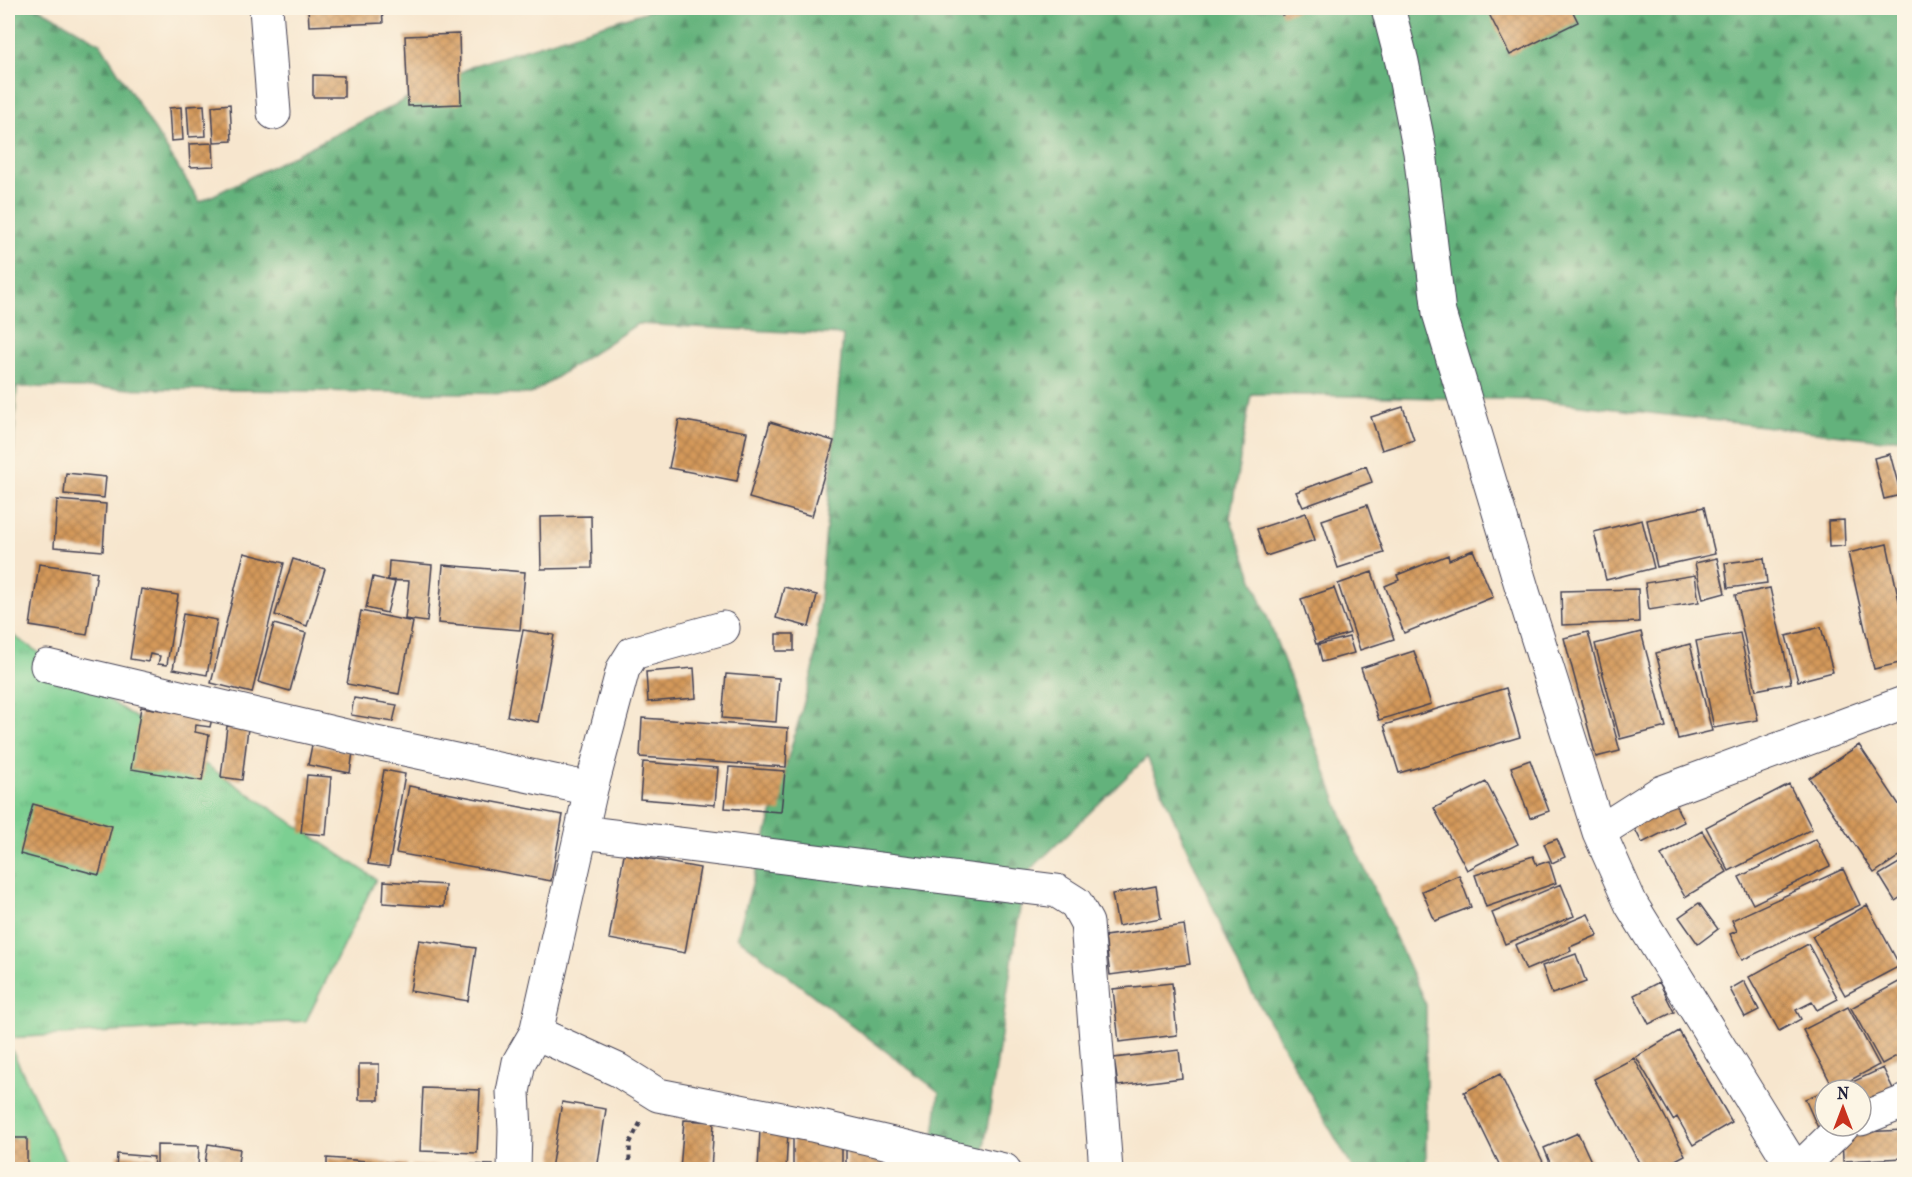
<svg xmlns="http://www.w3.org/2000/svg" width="1912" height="1177" viewBox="0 0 1912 1177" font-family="'IM FELL French Canon',serif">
  <defs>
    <pattern id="grass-tufts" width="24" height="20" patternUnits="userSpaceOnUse" patternTransform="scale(1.5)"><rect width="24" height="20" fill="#7bcf92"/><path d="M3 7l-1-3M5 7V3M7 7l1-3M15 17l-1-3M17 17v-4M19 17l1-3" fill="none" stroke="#6ab17f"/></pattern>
    <pattern id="forest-firs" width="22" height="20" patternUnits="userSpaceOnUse" patternTransform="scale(1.5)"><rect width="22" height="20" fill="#64b27c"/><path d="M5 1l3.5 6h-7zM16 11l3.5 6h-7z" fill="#529067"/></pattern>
    <pattern id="building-cross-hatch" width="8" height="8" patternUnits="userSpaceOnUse" patternTransform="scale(1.5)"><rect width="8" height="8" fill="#d4995a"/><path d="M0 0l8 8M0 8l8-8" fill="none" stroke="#ac7c4c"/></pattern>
  </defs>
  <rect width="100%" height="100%" fill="#fcf5e5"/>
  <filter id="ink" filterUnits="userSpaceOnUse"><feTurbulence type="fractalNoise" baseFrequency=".0167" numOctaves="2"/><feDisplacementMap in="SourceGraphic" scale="12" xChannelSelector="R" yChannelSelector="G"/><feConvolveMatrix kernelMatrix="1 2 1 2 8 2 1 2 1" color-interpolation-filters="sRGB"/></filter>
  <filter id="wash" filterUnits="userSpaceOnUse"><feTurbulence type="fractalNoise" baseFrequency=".008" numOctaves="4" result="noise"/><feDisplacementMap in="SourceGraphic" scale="24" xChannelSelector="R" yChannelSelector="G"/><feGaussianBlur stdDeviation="1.35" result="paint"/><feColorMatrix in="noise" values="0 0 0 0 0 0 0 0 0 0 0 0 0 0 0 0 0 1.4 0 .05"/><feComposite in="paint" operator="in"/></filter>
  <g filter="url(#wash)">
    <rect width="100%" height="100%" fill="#f7e6ce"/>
    <path fill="url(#grass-tufts)" stroke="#4e7866" stroke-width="1.5" d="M 17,387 L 8,545 L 8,394 Z
      M 8,632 L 376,879 L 306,1021 L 8,1038 Z
      M 8,1042 L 69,1169 L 8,1169 Z"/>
    <path fill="url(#forest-firs)" stroke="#436a5c" stroke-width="1.5" d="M 8,8 L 39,8 L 100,43 L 200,202 L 475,65 L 657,8 L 1904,8 L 1904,437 L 1884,440 L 1537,400 L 1251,394 L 1230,518 L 1349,834 L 1426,1005 L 1426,1169 L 1353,1169 L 1242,974 L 1147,757 L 1025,875 L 981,1169 L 930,1169 L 939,1092 L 737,937 L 814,667 L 843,335 L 637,324 L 531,394 L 17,387 L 8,394 Z"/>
    <g id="blocks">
      <path fill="url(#building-cross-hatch)" d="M 308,8 L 382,8 L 383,23 L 309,26 Z
        M 1280,8 L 1305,8 L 1282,15 Z
        M 1492,8 L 1571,8 L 1578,22 L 1510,55 L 1487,10 Z
        M 459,34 L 461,104 L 408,106 L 405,36 Z
        M 313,75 L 344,76 L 344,97 L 313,97 Z
        M 230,104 L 232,141 L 214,142 L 212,106 Z
        M 204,105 L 206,136 L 189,137 L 187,106 Z
        M 181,107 L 183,140 L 171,141 L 169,108 Z
        M 213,143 L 214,166 L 190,167 L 189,144 Z
        M 1403,407 L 1414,440 L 1382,450 L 1371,417 Z
        M 679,420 L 747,432 L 737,481 L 669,468 Z
        M 770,422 L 834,441 L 812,516 L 749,498 Z
        M 1890,454 L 1901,495 L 1884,499 L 1874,458 Z
        M 1366,466 L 1372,482 L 1303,507 L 1296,492 Z
        M 66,473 L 106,477 L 104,498 L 64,494 Z
        M 57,500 L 106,504 L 103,551 L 54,547 Z
        M 1367,505 L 1384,553 L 1338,568 L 1322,520 Z
        M 1704,507 L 1715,554 L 1657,567 L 1647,520 Z
        M 1306,513 L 1315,540 L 1266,556 L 1257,529 Z
        M 591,516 L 592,568 L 541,569 L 540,517 Z
        M 1642,520 L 1654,568 L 1606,580 L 1594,532 Z
        M 1844,520 L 1845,546 L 1829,547 L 1828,521 Z
        M 1887,544 L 1904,624 L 1904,662 L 1874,669 L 1848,553 Z
        M 1473,550 L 1493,597 L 1404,633 L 1385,586 L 1399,580 L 1397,575 L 1448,555 L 1449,560 Z
        M 244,553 L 284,563 L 252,693 L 211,683 Z
        M 1717,558 L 1725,593 L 1703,599 L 1695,563 Z
        M 1764,558 L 1767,583 L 1728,588 L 1725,563 Z
        M 293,559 L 325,569 L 307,626 L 275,615 Z
        M 389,561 L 432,565 L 427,622 L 405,619 L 409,581 L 388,580 Z
        M 39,564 L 97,572 L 87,635 L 30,626 Z
        M 443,565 L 525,572 L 520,630 L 438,623 Z
        M 1372,572 L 1394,639 L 1360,650 L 1338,584 Z
        M 1695,575 L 1699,602 L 1649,610 L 1645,583 Z
        M 373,577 L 395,582 L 387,613 L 366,608 Z
        M 784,587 L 817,595 L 809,627 L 776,618 Z
        M 1334,588 L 1350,633 L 1316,644 L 1301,599 Z
        M 1770,588 L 1791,683 L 1756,690 L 1735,595 Z
        M 141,589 L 178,595 L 167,665 L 158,664 L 160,656 L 150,654 L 148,662 L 130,659 Z
        M 1638,589 L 1639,622 L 1562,625 L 1561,591 Z
        M 361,611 L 413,622 L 399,694 L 347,684 Z
        M 183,614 L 217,620 L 207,675 L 173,669 Z
        M 274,624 L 306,633 L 290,691 L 258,682 Z
        M 1821,627 L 1833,672 L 1798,681 L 1786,636 Z
        M 523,630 L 554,635 L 538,722 L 507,716 Z
        M 1588,632 L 1620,751 L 1596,757 L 1564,638 Z
        M 1641,632 L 1666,727 L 1620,739 L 1595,644 Z
        M 1740,633 L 1758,720 L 1714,728 L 1696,641 Z
        M 776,634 L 794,634 L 794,651 L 776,651 Z
        M 1349,637 L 1354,653 L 1322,662 L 1318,645 Z
        M 1690,644 L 1712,731 L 1678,739 L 1656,653 Z
        M 1414,651 L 1431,704 L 1379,720 L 1361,668 Z
        M 694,668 L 696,698 L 648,702 L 646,672 Z
        M 726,674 L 779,678 L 776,722 L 722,718 Z
        M 1506,688 L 1520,737 L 1399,773 L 1384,725 Z
        M 354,698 L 397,705 L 393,722 L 351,715 Z
        M 141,707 L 212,718 L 210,727 L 196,725 L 195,732 L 209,735 L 202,781 L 131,769 Z
        M 642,718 L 788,728 L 786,767 L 640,757 Z
        M 227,726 L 248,728 L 242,780 L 221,777 Z
        M 312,745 L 353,752 L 350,773 L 308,765 Z
        M 1859,745 L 1904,812 L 1904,853 L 1874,873 L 1809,778 Z
        M 1530,760 L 1549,811 L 1530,818 L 1511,767 Z
        M 643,762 L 718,768 L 715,805 L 640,799 Z
        M 729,767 L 785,771 L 781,812 L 725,808 Z
        M 384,770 L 405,774 L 389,867 L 368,864 Z
        M 307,775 L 331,777 L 326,835 L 301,833 Z
        M 1486,782 L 1518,844 L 1467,870 L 1434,808 Z
        M 1789,784 L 1812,829 L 1729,871 L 1706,827 Z
        M 409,786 L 563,815 L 551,881 L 396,853 Z
        M 33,804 L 112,826 L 99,875 L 20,854 Z
        M 1675,804 L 1684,822 L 1642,843 L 1633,825 Z
        M 1702,831 L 1727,872 L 1685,897 L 1661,855 Z
        M 1557,839 L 1565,857 L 1552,863 L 1544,844 Z
        M 1816,839 L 1830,866 L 1753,904 L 1739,877 Z
        M 624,854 L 700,868 L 685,953 L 609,939 Z
        M 1533,856 L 1537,865 L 1549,861 L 1556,883 L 1486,907 L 1475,875 Z
        M 1904,860 L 1904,895 L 1895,901 L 1879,875 Z
        M 1843,869 L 1860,905 L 1742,960 L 1730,934 L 1737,931 L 1732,920 Z
        M 1459,875 L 1471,907 L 1435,921 L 1422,891 Z
        M 384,881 L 445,885 L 444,907 L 383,903 Z
        M 1561,884 L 1574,916 L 1505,944 L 1492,913 Z
        M 1156,886 L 1161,918 L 1118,926 L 1112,894 Z
        M 1699,903 L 1718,929 L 1698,944 L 1679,917 Z
        M 1867,905 L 1900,966 L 1845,995 L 1812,936 Z
        M 1588,914 L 1598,935 L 1570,947 L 1571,951 L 1526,970 L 1515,945 Z
        M 1184,925 L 1190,964 L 1110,975 L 1105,936 Z
        M 419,940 L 476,948 L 468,1001 L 410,991 Z
        M 1808,944 L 1838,999 L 1817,1010 L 1812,1002 L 1796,1010 L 1801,1019 L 1779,1031 L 1749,977 Z
        M 1576,954 L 1586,982 L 1552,994 L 1542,966 Z
        M 1904,979 L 1904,1052 L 1882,1064 L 1851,1008 Z
        M 1744,981 L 1759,1010 L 1745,1017 L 1730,989 Z
        M 1659,982 L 1674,1012 L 1649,1024 L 1634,995 Z
        M 1172,983 L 1177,1035 L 1119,1042 L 1113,989 Z
        M 1848,1007 L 1879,1065 L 1834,1089 L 1803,1030 Z
        M 1679,1031 L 1732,1122 L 1693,1145 L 1677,1117 L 1673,1120 L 1636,1057 Z
        M 1179,1050 L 1182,1078 L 1118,1086 L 1114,1058 Z
        M 1634,1058 L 1685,1155 L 1657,1170 L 1643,1170 L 1594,1079 Z
        M 359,1064 L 379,1064 L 379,1100 L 359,1100 Z
        M 1883,1068 L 1896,1095 L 1861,1111 L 1861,1090 L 1851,1090 L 1848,1084 Z
        M 1500,1074 L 1547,1170 L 1502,1170 L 1464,1092 Z
        M 423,1088 L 480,1090 L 477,1153 L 420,1151 Z
        M 1822,1092 L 1823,1095 L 1825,1094 L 1825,1127 L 1819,1130 L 1805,1099 Z
        M 562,1102 L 606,1109 L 597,1170 L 551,1169 Z
        M 684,1120 L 714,1122 L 711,1170 L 680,1170 Z
        M 760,1129 L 788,1131 L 786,1170 L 758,1170 Z
        M 1904,1130 L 1904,1158 L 1843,1161 L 1842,1133 Z
        M 1578,1133 L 1595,1170 L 1553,1170 L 1544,1148 Z
        M 793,1135 L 842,1135 L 842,1170 L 793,1170 Z
        M 8,1138 L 27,1138 L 27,1170 L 8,1170 Z
        M 208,1144 L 240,1149 L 237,1170 L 204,1170 Z
        M 157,1145 L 199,1146 L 198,1170 L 157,1170 Z
        M 846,1149 L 885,1149 L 885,1170 L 846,1170 Z
        M 117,1154 L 154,1157 L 153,1170 L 116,1170 Z
        M 327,1158 L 407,1164 L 407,1170 L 327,1170 Z
        M 457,1164 L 493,1165 L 492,1170 L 457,1170 Z
        M 412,1165 L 448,1166 L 448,1170 L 412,1170 Z"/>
    </g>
  </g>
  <g filter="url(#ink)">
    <use href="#blocks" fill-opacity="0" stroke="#423f51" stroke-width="1.5"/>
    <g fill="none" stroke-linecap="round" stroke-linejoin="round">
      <defs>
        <path id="minor" d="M 266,8 L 274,113
          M 1388,8 L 1402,62 L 1420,152 L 1439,313 L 1524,595 L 1599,832 L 1631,904 L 1795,1170
          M 723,628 L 633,653 L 623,669 L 591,789 L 536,1033 L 618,1070 L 658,1095 L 812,1125 L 1004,1170
          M 47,666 L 376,743 L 591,789
          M 582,832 L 1057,891 L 1076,903 L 1087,923 L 1106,1170
          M 1599,832 L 1660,793 L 1904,703
          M 1861,1119 L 1904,1102
          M 514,1170 L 515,1130 L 513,1092 L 519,1062 L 536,1033
          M 1798,1170 L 1843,1126"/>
      </defs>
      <use href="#minor" stroke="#423f51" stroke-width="35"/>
      <path stroke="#423f51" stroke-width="4" stroke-dasharray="4.5 4.5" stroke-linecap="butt" d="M 629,1170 L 630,1143 L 641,1121"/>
      <use href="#minor" stroke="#fff" stroke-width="33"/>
    </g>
  </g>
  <rect width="1912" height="1177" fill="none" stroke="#fcf5e5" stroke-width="30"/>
  <g transform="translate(1843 1108)"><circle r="28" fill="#fcf5e5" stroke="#a5a1a1" stroke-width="1.5"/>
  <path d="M0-4.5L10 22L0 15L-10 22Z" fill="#c8321e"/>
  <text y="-9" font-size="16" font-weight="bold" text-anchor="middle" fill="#22223b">N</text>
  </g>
</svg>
